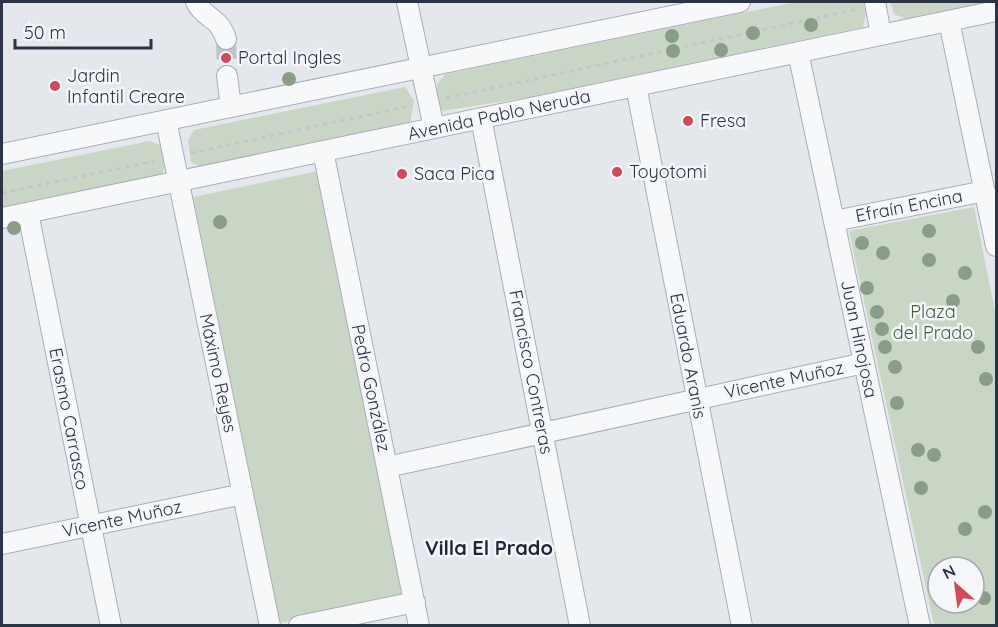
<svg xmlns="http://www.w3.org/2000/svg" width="998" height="627" viewBox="0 0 998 627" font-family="Quicksand,sans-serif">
  <rect width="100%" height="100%" fill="#e4e7ec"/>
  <path fill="#c9d6c5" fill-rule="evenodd" d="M 796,2 L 863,2 L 866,13 L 863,27 L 536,96 L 442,111 C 435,95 432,86 446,74 Z
    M 890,2 L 993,2 L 906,19 L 894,14 Z
    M 405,87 L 414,101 L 410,123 L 204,168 L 191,162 L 188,140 L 194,130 Z
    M 150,141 L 162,146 L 166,161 L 163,174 L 2,210 L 2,171 Z
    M 318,171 L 404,598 L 280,623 L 193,197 Z
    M 974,207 L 996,316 L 996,625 L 934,625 L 849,231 ZM 938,567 L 974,567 L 974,603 L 938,603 Z"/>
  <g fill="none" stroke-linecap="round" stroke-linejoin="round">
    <path stroke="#bfc3cb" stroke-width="20" stroke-dasharray="20 10" stroke-linecap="butt" d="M 226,39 L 227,76"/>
    <defs>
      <path id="minor" d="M 196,2 C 204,19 219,16 226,39
        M 407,2 L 434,128
        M 875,2 L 881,35
        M 949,21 L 996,246
        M 798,52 L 920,626
        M 227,76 L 231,107
        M 636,86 L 742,626
        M 481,118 L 580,626
        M 166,120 L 270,626
        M 323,151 L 419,626
        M 2,154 L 740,2
        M 28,213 L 111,626
        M 2,218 L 996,11
        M 834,221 L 985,191
        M 387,467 L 864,363
        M 2,544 L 243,494
        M 299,626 L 415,602"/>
    </defs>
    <use href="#minor" stroke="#a9aeb7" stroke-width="22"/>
    <path stroke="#c2c5cb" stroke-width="3" stroke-dasharray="4.5 4.5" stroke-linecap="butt" d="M 446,98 L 859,9
      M 191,153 L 410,106
      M 2,193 L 155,161"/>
    <use href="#minor" stroke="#f7f8fa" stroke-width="20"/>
  </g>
  <g fill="#899d89">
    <circle cx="811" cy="25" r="7"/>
    <circle cx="753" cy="33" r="7"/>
    <circle cx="672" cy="36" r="7"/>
    <circle cx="721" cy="50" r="7"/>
    <circle cx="673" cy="51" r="7"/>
    <circle cx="289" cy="79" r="7"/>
    <circle cx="220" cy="222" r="7"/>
    <circle cx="14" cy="228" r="7"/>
    <circle cx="929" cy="231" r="7"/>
    <circle cx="862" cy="243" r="7"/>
    <circle cx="883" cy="253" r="7"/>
    <circle cx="929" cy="260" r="7"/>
    <circle cx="965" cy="273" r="7"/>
    <circle cx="867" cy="288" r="7"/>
    <circle cx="953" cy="301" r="7"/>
    <circle cx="877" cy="312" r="7"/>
    <circle cx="882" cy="329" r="7"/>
    <circle cx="885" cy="347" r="7"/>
    <circle cx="978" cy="347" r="7"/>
    <circle cx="895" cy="367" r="7"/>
    <circle cx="986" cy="379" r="7"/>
    <circle cx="897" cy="403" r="7"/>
    <circle cx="918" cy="450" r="7"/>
    <circle cx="934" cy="455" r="7"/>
    <circle cx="921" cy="488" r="7"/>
    <circle cx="985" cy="512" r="7"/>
    <circle cx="965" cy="529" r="7"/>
    <circle cx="984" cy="598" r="7"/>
  </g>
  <g fill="#d1495b" stroke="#f4f6f9" stroke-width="2">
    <circle cx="226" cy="58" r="6"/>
    <circle cx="55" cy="86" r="6"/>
    <circle cx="688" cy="121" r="6"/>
    <circle cx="617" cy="172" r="6"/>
    <circle cx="402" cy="174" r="6"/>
  </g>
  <g text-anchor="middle" stroke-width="5" stroke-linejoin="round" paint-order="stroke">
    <g font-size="18" fill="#2b3445" stroke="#f4f6f9" text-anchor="start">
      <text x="238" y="64">Portal Ingles</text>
      <text x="67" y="82">Jardin<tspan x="67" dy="21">Infantil Creare</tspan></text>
      <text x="700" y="127">Fresa</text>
      <text x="629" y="178">Toyotomi</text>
      <text x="414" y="180">Saca Pica</text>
    </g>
    <g font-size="18" fill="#2b3445" stroke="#f4f6f9">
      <text transform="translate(499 115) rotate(-12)" y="6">Avenida Pablo Neruda</text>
      <text transform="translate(909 206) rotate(-11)" y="6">Efraín Encina</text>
      <text transform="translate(859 339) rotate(78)" y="6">Juan Hinojosa</text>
      <text transform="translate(688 356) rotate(79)" y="6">Eduardo Aranis</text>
      <text transform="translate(531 372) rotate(79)" y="6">Francisco Contreras</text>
      <text transform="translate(218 373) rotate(78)" y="6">Máximo Reyes</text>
      <text transform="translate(784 380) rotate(-12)" y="6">Vicente Muñoz</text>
      <text transform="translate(371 388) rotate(78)" y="6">Pedro González</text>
      <text transform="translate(69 419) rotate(79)" y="6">Erasmo Carrasco</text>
      <text transform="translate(122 519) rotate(-12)" y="6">Vicente Muñoz</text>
    </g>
    <g font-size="18" fill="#3f6138" stroke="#f4f6f9">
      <text x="933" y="318">Plaza<tspan x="933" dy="21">del Prado</tspan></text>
    </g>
    <g font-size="20" font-weight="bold" fill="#1d2536" stroke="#f4f6f9">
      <text x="489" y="555">Villa El Prado</text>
    </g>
  </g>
  <rect width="998" height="627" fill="none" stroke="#2b3445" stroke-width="6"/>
  <g transform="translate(956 585) rotate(332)"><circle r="28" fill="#f4f6f9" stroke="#a4a8b1" stroke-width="1.5"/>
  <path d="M0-4.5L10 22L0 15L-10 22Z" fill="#d1495b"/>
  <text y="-9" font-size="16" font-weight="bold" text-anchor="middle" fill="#2b3445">N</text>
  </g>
  <path d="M15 39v9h136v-9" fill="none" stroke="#2b3445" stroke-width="3"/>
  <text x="24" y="39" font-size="18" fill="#2b3445" stroke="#f4f6f9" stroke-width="4.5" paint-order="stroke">50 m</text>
</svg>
